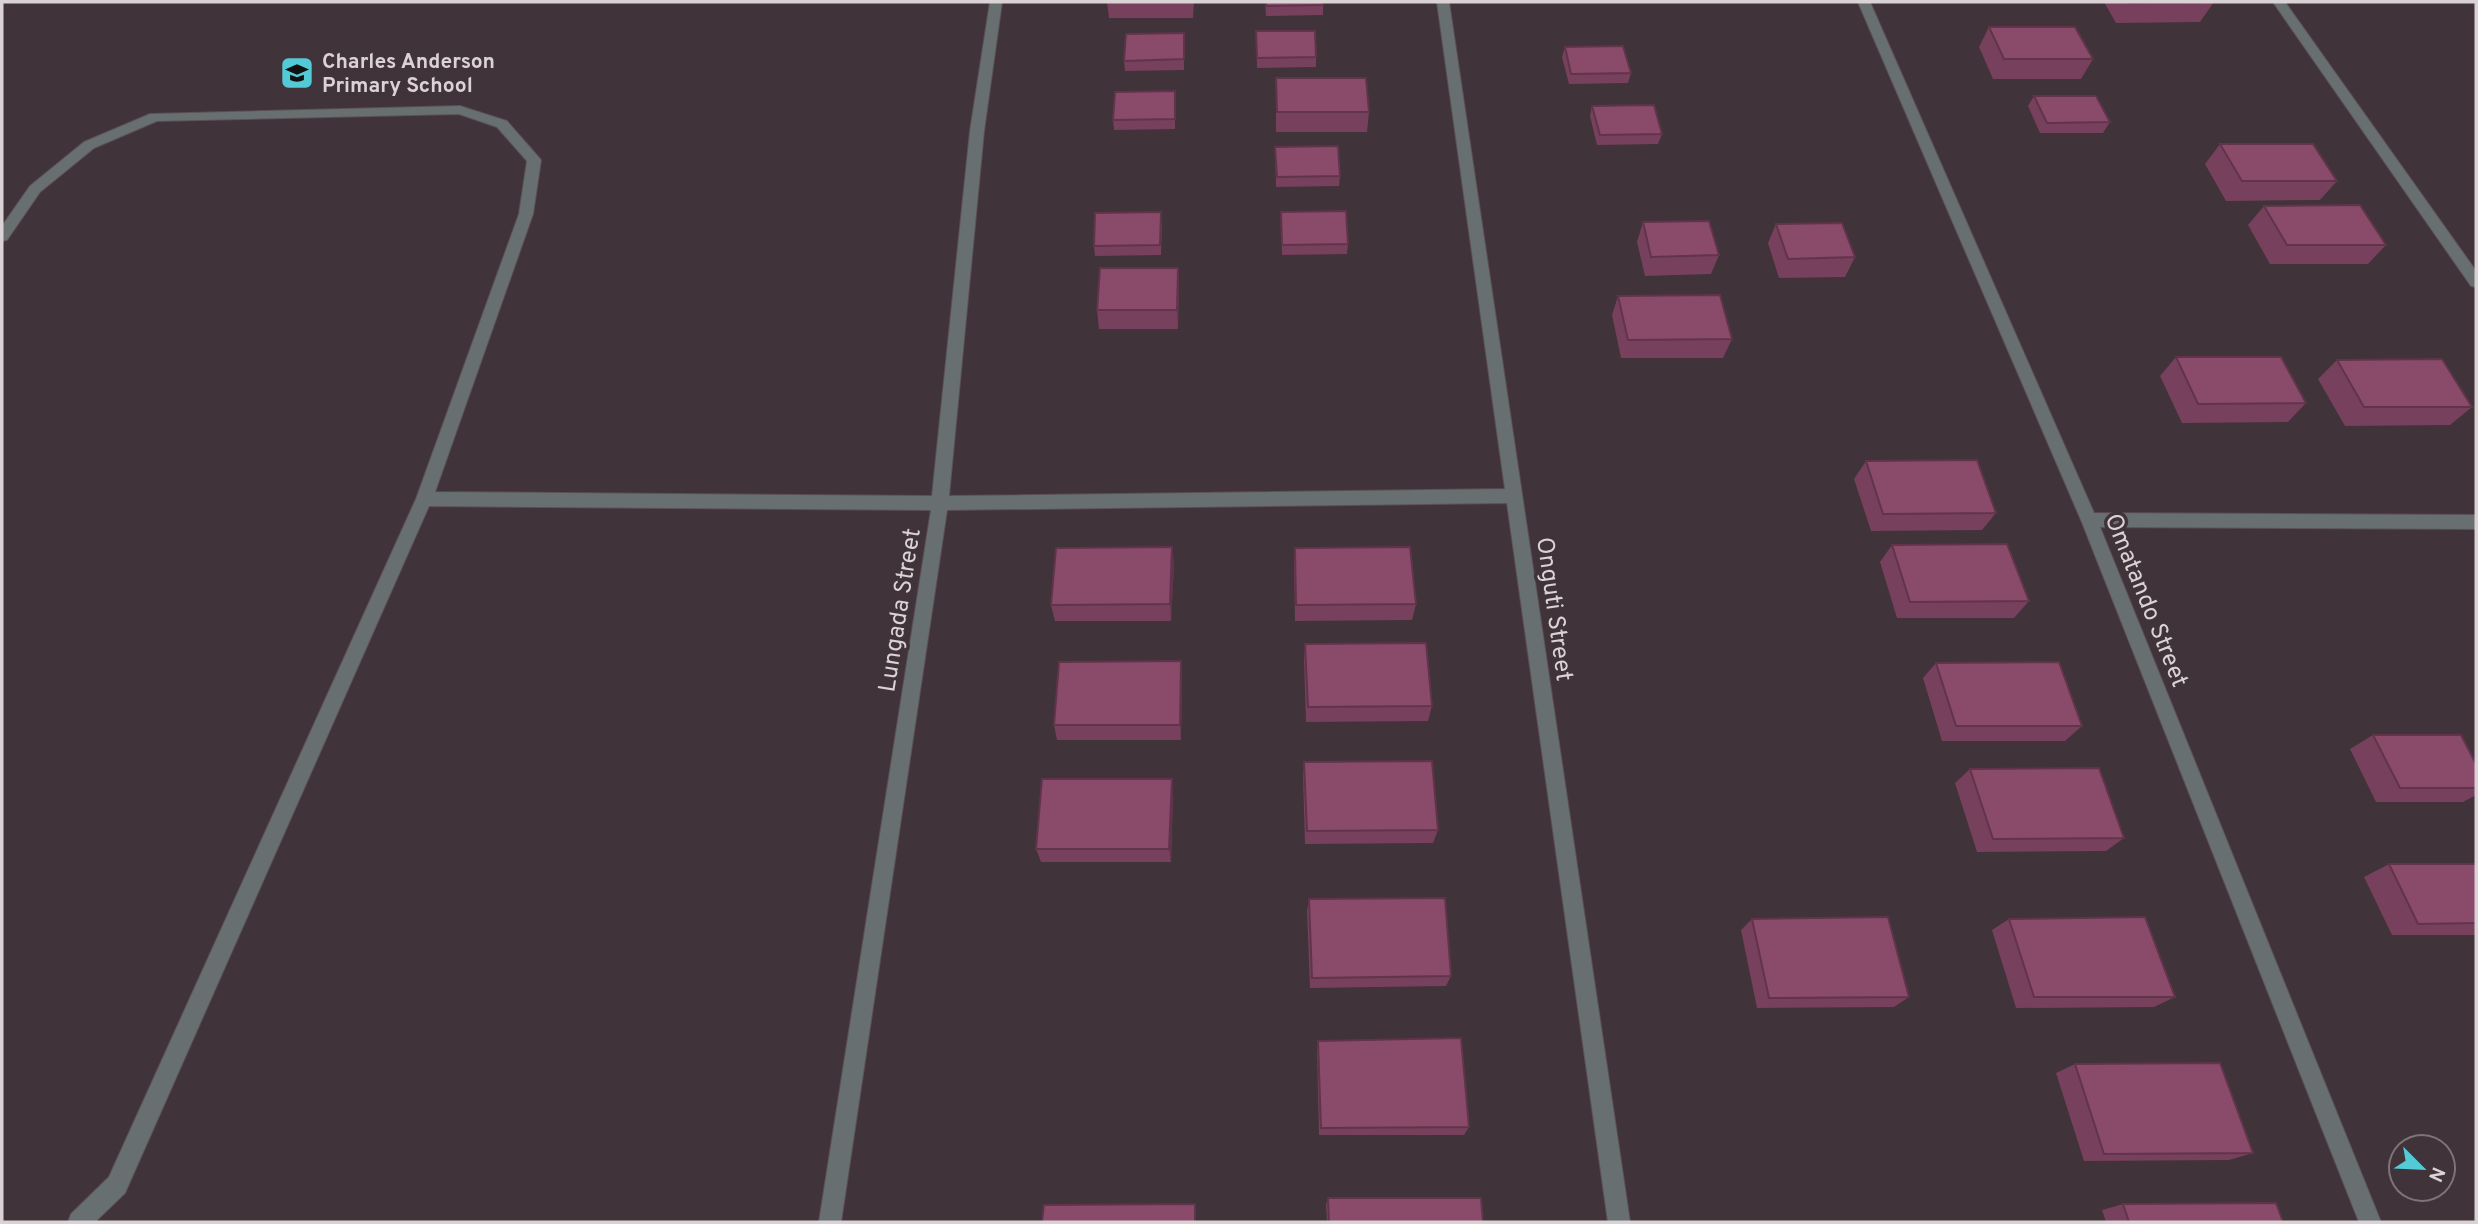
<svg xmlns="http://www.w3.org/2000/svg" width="2478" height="1224" viewBox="0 0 2478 1224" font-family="Overpass,sans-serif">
  <rect width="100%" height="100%" fill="#403339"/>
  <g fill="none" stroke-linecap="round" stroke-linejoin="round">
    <defs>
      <path id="minor" d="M 990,2 L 1002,2 L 984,131 L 949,496 L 1505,489 L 1437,2 L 1449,2 L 1630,1222 L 1608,1222 L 1507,503 L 947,510 L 841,1222 L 819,1222 L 931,510 L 429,506 L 125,1193 L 95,1222 L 68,1222 L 71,1214 L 109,1177 L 416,499 L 519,214 L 527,161 L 497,127 L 459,114 L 157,121 L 94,148 L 40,192 L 7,240 L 2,241 L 2,226 L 30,186 L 84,142 L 150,114 L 460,106 L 507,121 L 541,160 L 533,214 L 435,492 L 932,496 L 970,131 Z
        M 1858,2 L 1870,2 L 2094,513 L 2476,515 L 2476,529 L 2100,527 L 2381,1222 L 2359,1222 L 2081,520 Z
        M 2273,2 L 2285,2 L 2476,271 L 2476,287 L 2471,286 Z"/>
    </defs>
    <use href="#minor" stroke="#5c5055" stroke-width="2"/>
    <use href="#minor" fill="#676f70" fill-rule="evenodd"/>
  </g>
  <path fill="#77405c" d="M 1107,2 L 1194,2 L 1193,18 L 1109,18 Z
    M 1265,2 L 1323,2 L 1323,15 L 1266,16 Z
    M 2104,2 L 2214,2 L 2200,22 L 2116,23 Z
    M 1989,27 L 2093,59 L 2081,79 L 1993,79 L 1979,47 Z
    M 1256,31 L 1316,57 L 1316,67 L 1257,68 Z
    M 1184,43 L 1184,70 L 1125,71 L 1124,61 Z
    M 1565,47 L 1631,73 L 1628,83 L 1569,84 L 1562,57 Z
    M 1276,78 L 1369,112 L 1367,132 L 1276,132 Z
    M 1175,91 L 1175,129 L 1114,130 L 1113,120 Z
    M 2034,96 L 2110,122 L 2103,133 L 2040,133 L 2028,106 Z
    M 1592,106 L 1662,134 L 1658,144 L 1597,145 L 1590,116 Z
    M 2220,144 L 2337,181 L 2320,200 L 2226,201 L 2205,164 Z
    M 1275,147 L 1340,176 L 1339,186 L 1276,187 Z
    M 2264,206 L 2386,245 L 2368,264 L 2270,264 L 2248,225 Z
    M 1281,212 L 1348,244 L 1347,254 L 1282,255 Z
    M 1162,222 L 1161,255 L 1095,256 L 1094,246 Z
    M 1643,222 L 1719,255 L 1711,274 L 1645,276 L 1637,242 Z
    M 1776,224 L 1855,257 L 1845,277 L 1779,278 L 1768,243 Z
    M 1178,268 L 1179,287 L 1178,329 L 1099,329 L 1097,310 Z
    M 1618,296 L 1732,339 L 1723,358 L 1621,358 L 1612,315 Z
    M 2176,357 L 2306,403 L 2288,422 L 2182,423 L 2160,376 Z
    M 2337,360 L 2472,407 L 2450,425 L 2345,426 L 2318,379 Z
    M 1866,461 L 1996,513 L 1982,530 L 1871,531 L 1854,479 Z
    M 1892,545 L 2029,601 L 2014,618 L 1897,618 L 1880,562 Z
    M 1172,547 L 1174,564 L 1171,621 L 1055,621 L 1051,605 Z
    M 1295,548 L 1416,604 L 1412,620 L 1295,621 L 1294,564 Z
    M 1305,644 L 1432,706 L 1428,721 L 1306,722 L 1304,660 Z
    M 1936,663 L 2082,726 L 2065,741 L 1942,741 L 1923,678 Z
    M 1182,676 L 1181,740 L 1057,740 L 1054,725 Z
    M 2373,735 L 2476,764 L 2476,795 L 2463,802 L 2376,802 L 2350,749 Z
    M 1304,762 L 1438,830 L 1433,843 L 1305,844 L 1303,776 Z
    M 1970,769 L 2124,838 L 2106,851 L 1977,852 L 1955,783 Z
    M 1173,793 L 1171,862 L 1041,862 L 1036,849 Z
    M 2389,864 L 2476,864 L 2476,935 L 2392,935 L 2364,877 Z
    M 1309,899 L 1451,976 L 1446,986 L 1310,988 L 1307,911 Z
    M 1752,919 L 1909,997 L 1894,1007 L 1757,1008 L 1741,930 Z
    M 2009,919 L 2175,997 L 2154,1007 L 2016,1008 L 1992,930 Z
    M 1318,1041 L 1469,1127 L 1464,1135 L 1319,1135 L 1317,1050 Z
    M 2075,1064 L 2253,1153 L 2229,1160 L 2084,1161 L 2056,1073 Z
    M 1328,1198 L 1483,1222 L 1327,1222 L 1326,1205 Z
    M 2123,1204 L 2283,1222 L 2106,1222 L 2102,1210 Z"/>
  <path fill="#61344b" d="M 1178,268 L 1179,287 L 1178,329 L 1177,310 Z
    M 1172,547 L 1174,564 L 1171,621 L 1170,604 Z
    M 1181,661 L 1182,676 L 1181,740 L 1180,725 Z
    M 1172,779 L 1173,793 L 1171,862 L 1169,849 Z"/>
  <path fill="#8a4b6b" stroke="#61344b" stroke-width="2" d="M 1266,2 L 1323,2 L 1323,5 L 1266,6 Z
    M 2128,2 L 2214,2 L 2128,3 Z
    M 1989,27 L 2075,27 L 2093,59 L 2004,59 Z
    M 1256,31 L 1315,31 L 1316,57 L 1257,58 Z
    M 1184,33 L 1184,59 L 1124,61 L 1126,34 Z
    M 1623,46 L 1631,73 L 1571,74 L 1565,47 Z
    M 1276,78 L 1366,78 L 1369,112 L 1277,112 Z
    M 1175,91 L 1175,119 L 1113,120 L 1115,92 Z
    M 2034,96 L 2096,96 L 2110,122 L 2047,123 Z
    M 1654,105 L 1662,134 L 1600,135 L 1592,106 Z
    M 2220,144 L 2313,144 L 2337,181 L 2242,181 Z
    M 1338,146 L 1340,176 L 1277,177 L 1275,147 Z
    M 2360,205 L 2386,245 L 2287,245 L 2264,206 Z
    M 1346,211 L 1348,244 L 1282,245 L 1281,212 Z
    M 1161,212 L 1160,245 L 1094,246 L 1095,213 Z
    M 1709,221 L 1719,255 L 1651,257 L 1643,222 Z
    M 1842,223 L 1855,257 L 1788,259 L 1776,224 Z
    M 1100,268 L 1178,268 L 1177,310 L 1097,310 Z
    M 1720,295 L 1732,339 L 1628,340 L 1618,296 Z
    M 2176,357 L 2281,357 L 2306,403 L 2198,404 Z
    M 2442,359 L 2472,407 L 2364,407 L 2337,360 Z
    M 1977,460 L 1996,513 L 1883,514 L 1866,461 Z
    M 2007,544 L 2029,601 L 1910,602 L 1892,545 Z
    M 1172,547 L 1170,604 L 1051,605 L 1056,548 Z
    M 1410,547 L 1416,604 L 1296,605 L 1295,548 Z
    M 1426,643 L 1432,706 L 1308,707 L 1305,644 Z
    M 1181,661 L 1180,725 L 1054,725 L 1059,662 Z
    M 2059,662 L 2082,726 L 1956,726 L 1936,663 Z
    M 2373,735 L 2461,735 L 2476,764 L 2476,788 L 2400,788 Z
    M 1432,761 L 1438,830 L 1307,831 L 1304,762 Z
    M 2099,768 L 2124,838 L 1993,839 L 1970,769 Z
    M 1042,779 L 1172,779 L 1169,849 L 1036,849 Z
    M 2389,864 L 2476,864 L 2476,923 L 2418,924 Z
    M 1445,898 L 1451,976 L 1312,978 L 1309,899 Z
    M 1888,917 L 1909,997 L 1769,998 L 1752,919 Z
    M 2145,917 L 2175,997 L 2034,997 L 2009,919 Z
    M 1461,1038 L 1469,1127 L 1321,1128 L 1318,1041 Z
    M 2220,1063 L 2253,1153 L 2104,1154 L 2075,1064 Z
    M 1328,1198 L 1481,1198 L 1483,1222 L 1329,1222 Z
    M 2276,1203 L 2283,1222 L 2129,1222 L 2123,1204 Z
    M 1195,1204 L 1195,1222 L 1042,1222 L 1044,1205 Z"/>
  <defs>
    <symbol id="school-square" viewBox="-11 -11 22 22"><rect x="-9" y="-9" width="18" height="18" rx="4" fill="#52cbd7" stroke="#403339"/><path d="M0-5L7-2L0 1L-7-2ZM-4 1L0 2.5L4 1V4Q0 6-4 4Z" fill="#111"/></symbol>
  </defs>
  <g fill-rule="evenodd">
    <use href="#school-square" x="278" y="54" width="38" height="38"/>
  </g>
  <g text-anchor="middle" stroke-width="7" stroke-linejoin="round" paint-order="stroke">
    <g font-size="21" font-weight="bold" fill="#dad2d5" stroke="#403339" text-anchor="start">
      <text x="322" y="68">Charles Anderson<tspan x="322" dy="24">Primary School</tspan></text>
    </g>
    <g font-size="24" fill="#dad2d5" stroke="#403339">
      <text transform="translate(2147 600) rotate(68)" y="8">Omatando Street</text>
      <text transform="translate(1555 609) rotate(82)" y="8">Onguti Street</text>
      <text transform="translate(899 610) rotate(-81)" y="8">Lungada Street</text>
    </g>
  </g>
  <rect width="2478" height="1224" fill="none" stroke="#dad2d5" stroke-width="7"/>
  <g transform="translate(2422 1168) rotate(114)"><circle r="33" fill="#403339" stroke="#7e7377" stroke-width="2"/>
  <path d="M0-5L12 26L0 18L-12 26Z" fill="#52cbd7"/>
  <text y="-10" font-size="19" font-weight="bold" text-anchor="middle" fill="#dad2d5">N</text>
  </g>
</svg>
